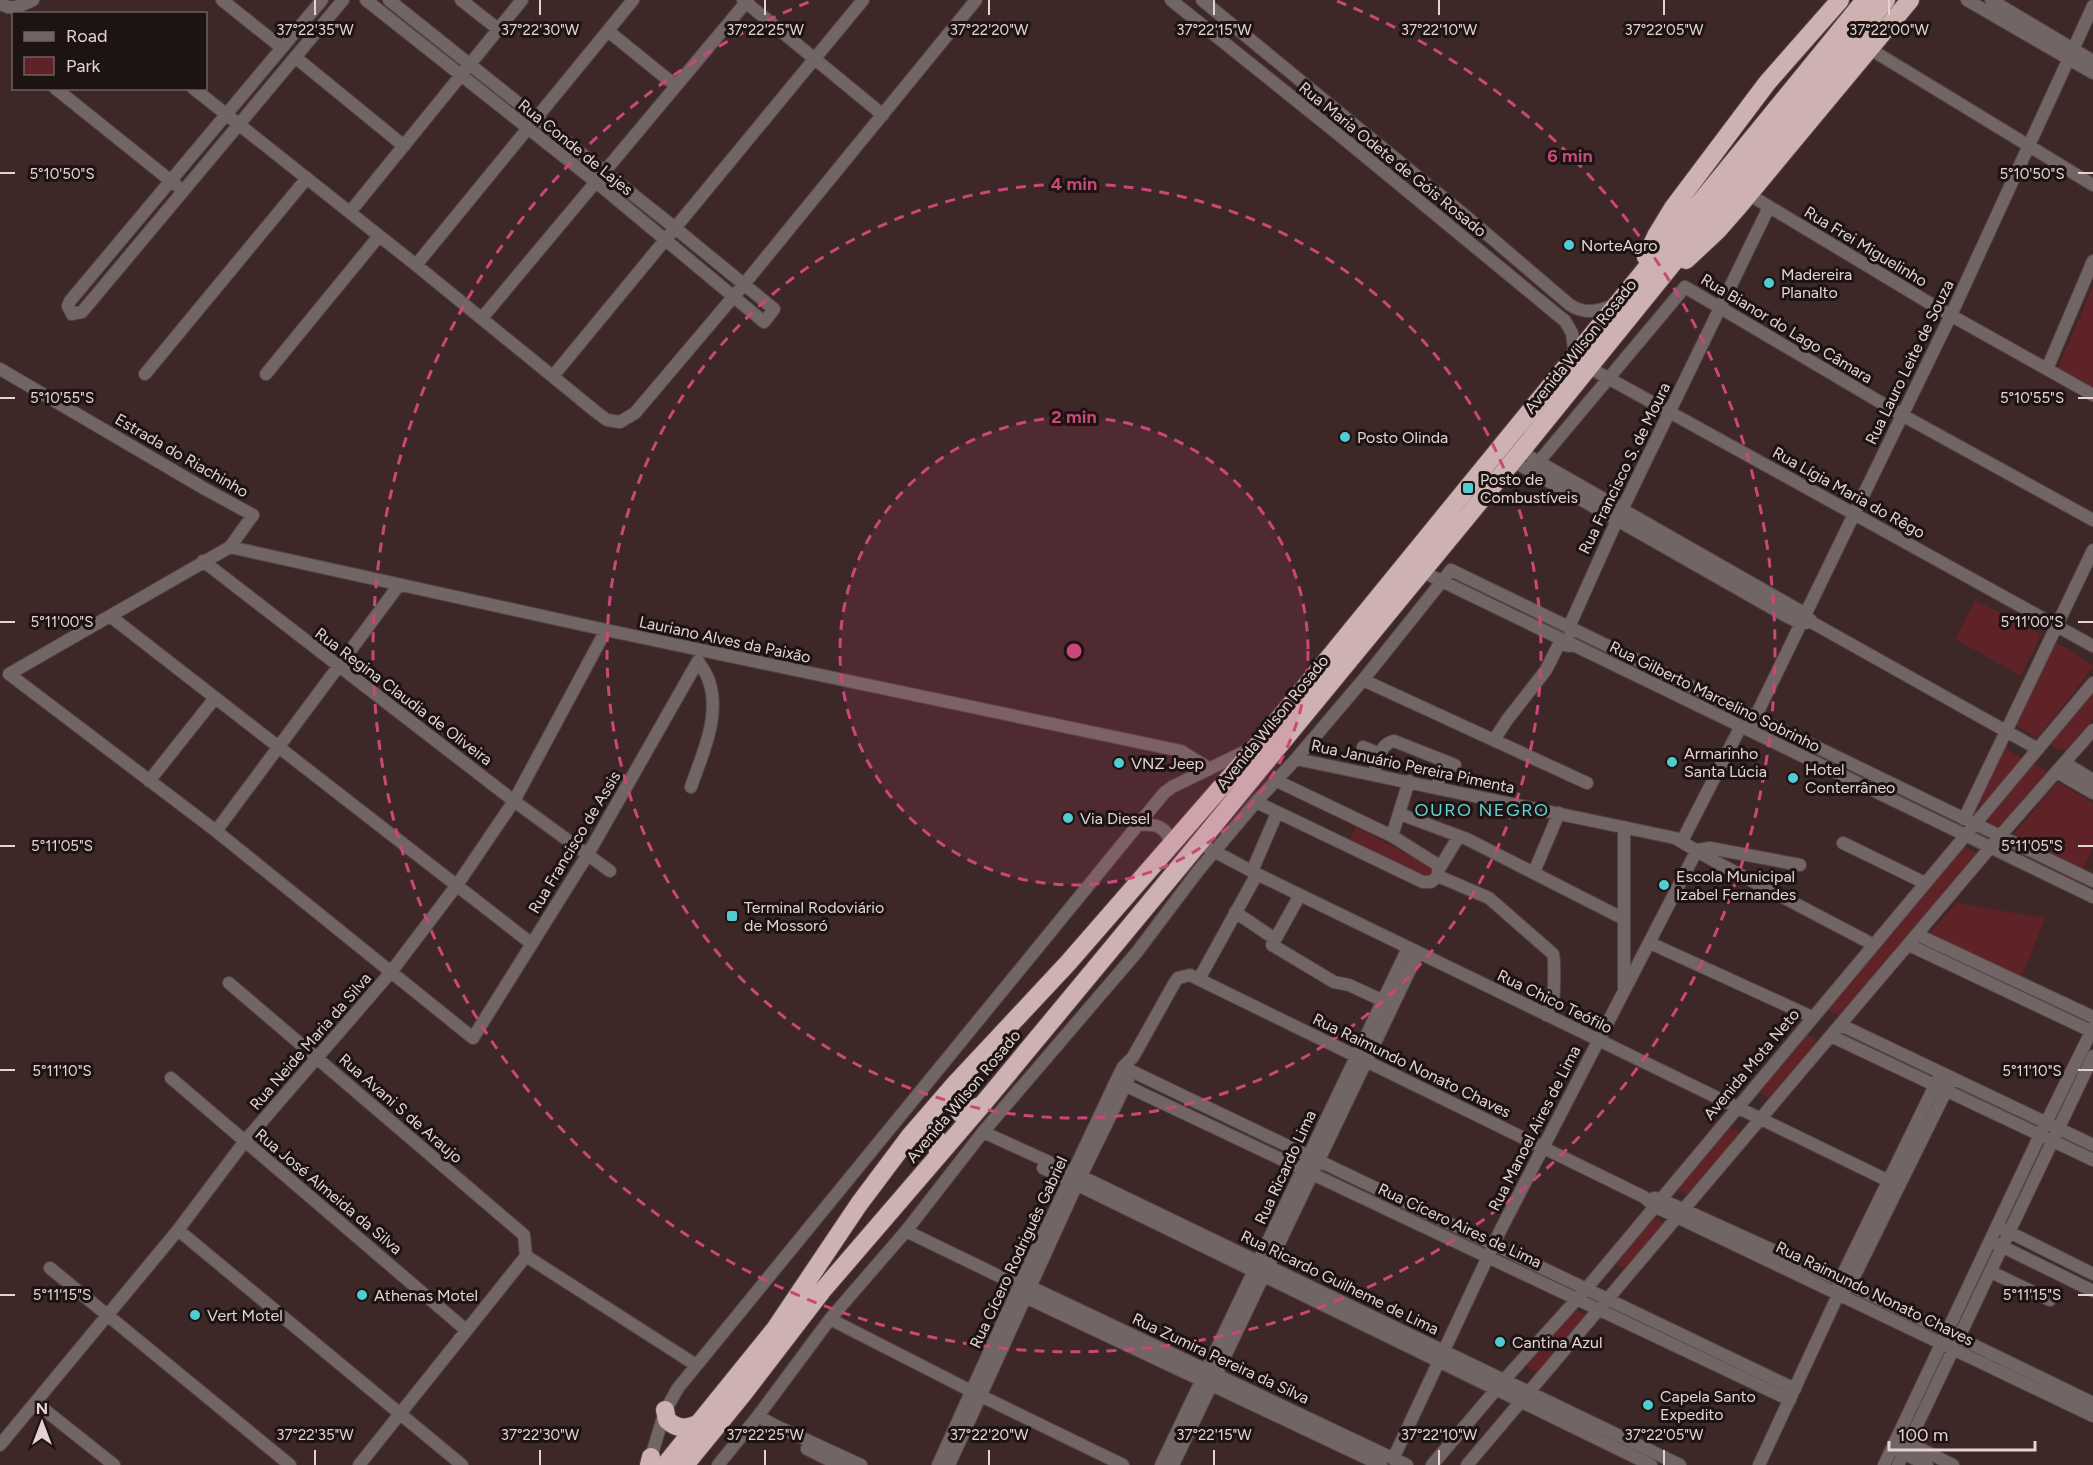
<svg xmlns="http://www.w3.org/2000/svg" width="2093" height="1465" viewBox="0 0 2093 1465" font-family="Figtree,sans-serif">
  <rect width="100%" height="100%" fill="#3e2727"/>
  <path fill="#5f2226" d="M 2093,286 L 2093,387 L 2058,368 Z
    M 1975,600 L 2041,634 L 2021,676 L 1955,639 Z
    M 2055,642 L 2093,665 L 2093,668 L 2037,738 L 2015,725 Z
    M 2093,691 L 2093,719 L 2066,751 L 2055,749 L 2052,746 L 2052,740 Z
    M 2004,747 L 2022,758 L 1983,806 L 1978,803 Z
    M 2036,765 L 2045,770 L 2047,774 L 2003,827 L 1990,825 L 1988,818 L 2033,766 Z
    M 2058,782 L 2093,803 L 2093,847 L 2083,869 L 2013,835 Z
    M 1356,827 L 1432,867 L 1433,873 L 1427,878 L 1350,839 Z
    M 1964,847 L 1980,854 L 1840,1016 L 1827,1010 Z
    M 1956,903 L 2045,918 L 2022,976 L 1929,934 Z
    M 1804,1033 L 1818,1040 L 1770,1098 L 1756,1091 Z
    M 1726,1126 L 1742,1133 L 1688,1195 L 1674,1190 Z
    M 1653,1217 L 1665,1224 L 1626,1269 L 1613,1263 Z
    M 1574,1309 L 1586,1315 L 1539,1373 L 1525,1365 Z"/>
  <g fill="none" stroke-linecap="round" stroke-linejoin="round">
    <defs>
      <path id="minor" d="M 222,0 L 282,48
        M 322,0 L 70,301 L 68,306 L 72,314 L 82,312 L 343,0
        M 366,0 L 596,182 L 764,322 L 774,309 L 675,228 L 389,0
        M 461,0 L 498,29
        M 743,0 L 883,115
        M 1171,0 L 1338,134 L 1565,321 L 1572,333 L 1575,356
        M 1202,0 L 1468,218 L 1570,305 C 1586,315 1598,311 1614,305
        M 1967,0 L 2093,73
        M 1991,0 L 2093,61
        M 0,3 C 11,12 22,5 33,0
        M 608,31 L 676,86
        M 1870,49 L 2093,185
        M 295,57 L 404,146
        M 55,88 L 176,185
        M 193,88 L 416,265 L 595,411 L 607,420 L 620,422 L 635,413 L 745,283 L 976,0
        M 1748,194 L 1936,307 L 2093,395
        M 350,212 L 522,0
        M 416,265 L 633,0
        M 482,318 L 748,0
        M 1588,367 L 2093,646
        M 0,369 L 205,489 L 253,515 L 230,547 L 9,674 L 216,831 L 473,1038 L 588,854 L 698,661 C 702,667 707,674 709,681 C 721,717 702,754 691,787
        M 2047,369 L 2093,261
        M 145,374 L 307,178
        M 266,374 L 379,236
        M 553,376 L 863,0
        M 1532,458 L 1804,613 L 1813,623 L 2038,749
        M 1513,461 L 1786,616 L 1800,623 L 1806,623
        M 1531,471 L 1685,287 L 1902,415 L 2093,520
        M 230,547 L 606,630 L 1181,751 L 1210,769
        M 203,561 L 514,801 L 610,871
        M 1421,571 L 2093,897
        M 110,616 L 532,944
        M 1571,633 L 1569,627 L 1617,520 L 1769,207
        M 1363,680 L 1587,783
        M 1749,730 L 1951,315 L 2093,6
        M 1494,740 L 1507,720 L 1546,670 L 1559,644 L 1570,646
        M 1363,747 L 1380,754
        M 1296,759 L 1675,838 L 1716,862 L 1874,945
        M 2065,763 L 2093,780
        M 2057,772 L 2093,793
        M 1374,774 C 1378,762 1379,744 1394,741 L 1455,765
        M 149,781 L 215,698
        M 1437,787 L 1443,761
        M 1256,802 L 1423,882 L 1431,882 L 1438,876 L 1438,865 L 1392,836 L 1277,781
        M 1400,814 L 1467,839 L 1624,919
        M 1964,819 L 2093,550
        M 1138,825 C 1155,823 1170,827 1170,847
        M 1624,827 L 1624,990
        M 216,831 L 399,585
        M 1392,836 L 1409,781
        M 1682,841 L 1741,726
        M 1843,843 L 1925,883
        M 1208,848 L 1257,874 L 1899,1186
        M 1697,850 L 1710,848 L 1800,865
        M 1439,869 L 1459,836
        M 1252,871 L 1277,813
        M 1534,872 L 1559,813
        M 1438,876 L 1489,898 L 1553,954 C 1555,959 1554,996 1553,1002 C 1551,1006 1548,1010 1546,1015
        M 1300,895 L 1272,945 L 1334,982 L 1349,985 L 1388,1003
        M 1235,912 L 1275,939
        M 1918,935 L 2093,1017
        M 1650,943 L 1812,1017
        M 1909,945 L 2093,1032
        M 1199,979 L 1257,874
        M 229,983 L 524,1235 L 526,1256
        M 1841,1025 L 2093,1145
        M 1831,1036 L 2093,1160
        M 1123,1067 L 1795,1389
        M 171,1078 L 466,1330
        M 1116,1081 L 1790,1400
        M 983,1132 L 1093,1182 L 1680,1465
        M 1043,1168 L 1651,1465
        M 1654,1198 L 1660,1199 L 1850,1285 L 2093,1403
        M 2003,1229 L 2093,1274
        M 178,1230 L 462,1465
        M 906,1231 L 1009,1281 L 1021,1282 L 1031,1287 L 1407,1465
        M 1997,1244 L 2093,1291
        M 526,1256 L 696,1365
        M 50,1268 L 290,1465
        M 1991,1272 L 2050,1300
        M 1845,1289 L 1850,1285 L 1950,1083
        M 1021,1295 L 1381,1465
        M 830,1319 L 973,1392 L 1123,1465
        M 36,1403 L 114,1465
        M 758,1416 L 774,1425 L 861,1465
        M 1903,1440 L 1953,1465
        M 0,1445 L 178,1230 L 245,1141 L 391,972 L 457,885 L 514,801 L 606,630
        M 807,1449 L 839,1465
        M 1899,1451 L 1927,1465
        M 1393,1459 L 1501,1229 L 1697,850
        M 647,1461 L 651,1457 L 665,1411 L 678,1388 L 1164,793 L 1172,787 L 1250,749
        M 359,1465 L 526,1256
        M 718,1465 L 758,1416 L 830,1319 L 906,1231 L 983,1132 L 1137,952 L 1198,871 L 1256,802 L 1296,759 L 1363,680 L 1451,570 L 2093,881
        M 938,1465 L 1021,1282 L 1116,1081 L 1123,1067 L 1133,1057 L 1175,982 L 1178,978 L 1190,975 L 1644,1197 L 1654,1206 L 1677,1217 L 2093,1416
        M 949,1465 L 1077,1184 L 1128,1080
        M 1161,1465 L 1408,948
        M 1173,1465 L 1418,953
        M 1432,1465 L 1505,1379 L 1586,1289 L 2093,683
        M 1467,1465 L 2000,836 L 2093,730
        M 1759,1465 L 1839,1293 L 1840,1280 L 1941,1073
        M 1884,1465 L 2040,1135 L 2093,1028
        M 1898,1465 L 2093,1056"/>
      <path id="highway" d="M 1646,257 L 1656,236 L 1673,208 L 1767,83 L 1840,0
        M 1686,260 L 1717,231 L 1739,206 L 1910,0
        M 955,1084 L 954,1104 L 960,1113 L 965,1113 L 982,1105
        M 910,1136 C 918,1132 924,1129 933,1132 L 938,1141 L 938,1155
        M 665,1410 L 667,1420 C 678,1430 687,1429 700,1423
        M 649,1465 L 651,1457
        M 665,1465 L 775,1329 L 859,1204 L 910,1136 L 955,1084 L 1068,963 L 1257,746 L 1865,0
        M 685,1465 L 743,1394 L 822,1291 L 982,1105 L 1199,843 L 1513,461 L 1886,0"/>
    </defs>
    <use href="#minor" stroke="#584343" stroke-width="14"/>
    <use href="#highway" stroke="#584343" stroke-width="20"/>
    <use href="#minor" stroke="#716565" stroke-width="12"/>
    <use href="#highway" stroke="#ceb1b1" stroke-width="18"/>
  </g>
  <path fill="none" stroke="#e3d4d3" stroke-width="2" d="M 315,0 L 315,15M 540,0 L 540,15M 765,0 L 765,15M 989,0 L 989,15M 1214,0 L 1214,15M 1439,0 L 1439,15M 1664,0 L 1664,15M 1889,0 L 1889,15M 0,173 L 15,173M 2078,173 L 2093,173M 0,398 L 15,398M 2078,398 L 2093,398M 0,622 L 15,622M 2078,622 L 2093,622M 0,846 L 15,846M 2078,846 L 2093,846M 0,1070 L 15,1070M 2078,1070 L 2093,1070M 0,1295 L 15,1295M 2078,1295 L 2093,1295M 315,1450 L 315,1465M 540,1450 L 540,1465M 765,1450 L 765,1465M 989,1450 L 989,1465M 1214,1450 L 1214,1465M 1439,1450 L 1439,1465M 1664,1450 L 1664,1465"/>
  <circle cx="1074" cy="651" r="234" fill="#ca4779" fill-opacity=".12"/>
  <g fill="none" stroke="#ca4779" stroke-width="3" stroke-dasharray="10 8">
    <circle cx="1074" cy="651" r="234"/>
    <circle cx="1074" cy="651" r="467"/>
    <path d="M1337 1A701 701 0 1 1 811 1"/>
  </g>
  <g fill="#51ccd1" stroke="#1e1313" stroke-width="2">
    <circle cx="1569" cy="245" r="6"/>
    <circle cx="1769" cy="283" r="6"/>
    <circle cx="1345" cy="437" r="6"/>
    <rect x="1462" y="482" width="12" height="12" rx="3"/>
    <circle cx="1672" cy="762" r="6"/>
    <circle cx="1119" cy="763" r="6"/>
    <circle cx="1793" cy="778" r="6"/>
    <circle cx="1068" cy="818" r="6"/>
    <circle cx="1664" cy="885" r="6"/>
    <rect x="726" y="910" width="12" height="12" rx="3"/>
    <circle cx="362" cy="1295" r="6"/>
    <circle cx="195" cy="1315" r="6"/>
    <circle cx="1500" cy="1342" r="6"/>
    <circle cx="1648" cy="1405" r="6"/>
  </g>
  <g text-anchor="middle" stroke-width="6" stroke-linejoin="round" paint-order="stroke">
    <g font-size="16" fill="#e3d4d3" stroke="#1e1313">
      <text transform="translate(576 147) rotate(39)" y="6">Rua Conde de Lajes</text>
      <text transform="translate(1393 159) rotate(39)" y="6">Rua Maria Odete de Góis Rosado</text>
      <text transform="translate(1866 246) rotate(31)" y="6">Rua Frei Miguelinho</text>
      <text transform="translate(1787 328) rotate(31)" y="6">Rua Bianor do Lago Câmara</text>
      <text transform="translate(1580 346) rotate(-51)" y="6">Avenida Wilson Rosado</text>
      <text transform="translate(1909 362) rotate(-64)" y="6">Rua Lauro Leite de Souza</text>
      <text transform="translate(182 455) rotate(30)" y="6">Estrada do Riachinho</text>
      <text transform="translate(1624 468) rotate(-64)" y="6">Rua Francisco S. de Moura</text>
      <text transform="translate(1849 492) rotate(29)" y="6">Rua Lígia Maria do Rêgo</text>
      <text transform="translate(725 639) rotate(12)" y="6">Lauriano Alves da Paixão</text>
      <text transform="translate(404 696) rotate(37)" y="6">Rua Regina Claudia de Oliveira</text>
      <text transform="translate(1715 696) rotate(26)" y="6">Rua Gilberto Marcelino Sobrinho</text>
      <text transform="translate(1272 722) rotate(-51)" y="6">Avenida Wilson Rosado</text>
      <text transform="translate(1413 766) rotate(12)" y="6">Rua Januário Pereira Pimenta</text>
      <text transform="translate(574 842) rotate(-59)" y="6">Rua Francisco de Assis</text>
      <text transform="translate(1555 1001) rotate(26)" y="6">Rua Chico Teófilo</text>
      <text transform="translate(310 1041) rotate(-49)" y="6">Rua Neide Maria da Silva</text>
      <text transform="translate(1751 1064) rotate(-50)" y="6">Avenida Mota Neto</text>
      <text transform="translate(1412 1065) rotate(26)" y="6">Rua Raimundo Nonato Chaves</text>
      <text transform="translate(963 1096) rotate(-50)" y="6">Avenida Wilson Rosado</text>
      <text transform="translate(401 1108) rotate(41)" y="6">Rua Avani S de Araujo</text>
      <text transform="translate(1534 1128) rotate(-63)" y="6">Rua Manoel Aires de Lima</text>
      <text transform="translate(1285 1167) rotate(-65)" y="6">Rua Ricardo Lima</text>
      <text transform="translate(329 1191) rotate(40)" y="6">Rua José Almeida da Silva</text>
      <text transform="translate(1460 1225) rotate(25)" y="6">Rua Cícero Aires de Lima</text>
      <text transform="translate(1018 1252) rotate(-65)" y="6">Rua Cícero Rodriguês Gabriel</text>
      <text transform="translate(1340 1282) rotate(26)" y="6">Rua Ricardo Guilheme de Lima</text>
      <text transform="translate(1875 1293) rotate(26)" y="6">Rua Raimundo Nonato Chaves</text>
      <text transform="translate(1221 1358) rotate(25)" y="6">Rua Zumira Pereira da Silva</text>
    </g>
    <g font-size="16" fill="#e3d4d3" stroke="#1e1313" text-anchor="start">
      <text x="1581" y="251">NorteAgro</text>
      <text x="1781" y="280">Madereira<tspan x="1781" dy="18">Planalto</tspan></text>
      <text x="1357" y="443">Posto Olinda</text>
      <text x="1480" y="485">Posto de<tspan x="1480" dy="18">Combustíveis</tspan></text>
      <text x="1684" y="759">Armarinho<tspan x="1684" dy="18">Santa Lúcia</tspan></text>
      <text x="1131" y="769">VNZ Jeep</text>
      <text x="1805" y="775">Hotel<tspan x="1805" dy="18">Conterrâneo</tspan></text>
      <text x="1080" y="824">Via Diesel</text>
      <text x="1676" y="882">Escola Municipal<tspan x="1676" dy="18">Izabel Fernandes</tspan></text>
      <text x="744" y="913">Terminal Rodoviário<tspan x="744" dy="18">de Mossoró</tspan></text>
      <text x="374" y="1301">Athenas Motel</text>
      <text x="207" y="1321">Vert Motel</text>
      <text x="1512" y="1348">Cantina Azul</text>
      <text x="1660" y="1402">Capela Santo<tspan x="1660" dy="18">Expedito</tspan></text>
    </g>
    <g font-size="18" letter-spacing="1.5" fill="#65d2d6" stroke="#1e1313">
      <text x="1482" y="816">OURO NEGRO</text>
    </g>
  </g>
  <g font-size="15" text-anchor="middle" fill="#e3d4d3" stroke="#1e1313" stroke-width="6" stroke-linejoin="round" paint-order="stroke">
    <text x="315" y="35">37°22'35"W</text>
    <text x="540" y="35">37°22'30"W</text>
    <text x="765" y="35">37°22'25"W</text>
    <text x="989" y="35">37°22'20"W</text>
    <text x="1214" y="35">37°22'15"W</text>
    <text x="1439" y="35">37°22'10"W</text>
    <text x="1664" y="35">37°22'05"W</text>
    <text x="1889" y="35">37°22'00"W</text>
    <text x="62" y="179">5°10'50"S</text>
    <text x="2032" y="179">5°10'50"S</text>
    <text x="62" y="403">5°10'55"S</text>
    <text x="2032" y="403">5°10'55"S</text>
    <text x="62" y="627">5°11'00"S</text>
    <text x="2032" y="627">5°11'00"S</text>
    <text x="62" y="851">5°11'05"S</text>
    <text x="2032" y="851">5°11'05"S</text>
    <text x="62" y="1076">5°11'10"S</text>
    <text x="2032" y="1076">5°11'10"S</text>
    <text x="62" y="1300">5°11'15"S</text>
    <text x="2032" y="1300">5°11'15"S</text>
    <text x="315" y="1440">37°22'35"W</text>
    <text x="540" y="1440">37°22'30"W</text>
    <text x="765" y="1440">37°22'25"W</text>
    <text x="989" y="1440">37°22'20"W</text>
    <text x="1214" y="1440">37°22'15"W</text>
    <text x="1439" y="1440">37°22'10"W</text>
    <text x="1664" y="1440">37°22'05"W</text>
  </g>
  <circle cx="1074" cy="651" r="9" fill="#ca4779" stroke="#1e1313" stroke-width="3"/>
  <g font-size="18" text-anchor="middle" font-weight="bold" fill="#ca4779" stroke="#1e1313" stroke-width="6" stroke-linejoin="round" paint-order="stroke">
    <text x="1570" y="162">6 min</text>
    <text x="1074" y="190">4 min</text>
    <text x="1074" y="423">2 min</text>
  </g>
  <rect x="12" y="12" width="195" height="78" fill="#1e1313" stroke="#6d6060" stroke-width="1.5"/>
  <rect x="24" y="32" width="30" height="9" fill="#716565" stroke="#6d6060" stroke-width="1.5"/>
  <text x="66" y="42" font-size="18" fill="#e3d4d3">Road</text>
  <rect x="24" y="57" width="30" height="18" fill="#5f2226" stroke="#6d6060" stroke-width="1.5"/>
  <text x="66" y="72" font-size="18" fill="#e3d4d3">Park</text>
  <g transform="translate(42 1423)" stroke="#1e1313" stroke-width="4.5" paint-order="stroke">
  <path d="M0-4.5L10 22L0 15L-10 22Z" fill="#e3d4d3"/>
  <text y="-9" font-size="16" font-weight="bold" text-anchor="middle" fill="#e3d4d3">N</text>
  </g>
  <path d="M1889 1441v9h146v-9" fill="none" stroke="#e3d4d3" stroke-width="3"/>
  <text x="1898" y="1441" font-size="18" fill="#e3d4d3" stroke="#1e1313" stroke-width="4.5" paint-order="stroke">100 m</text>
</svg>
